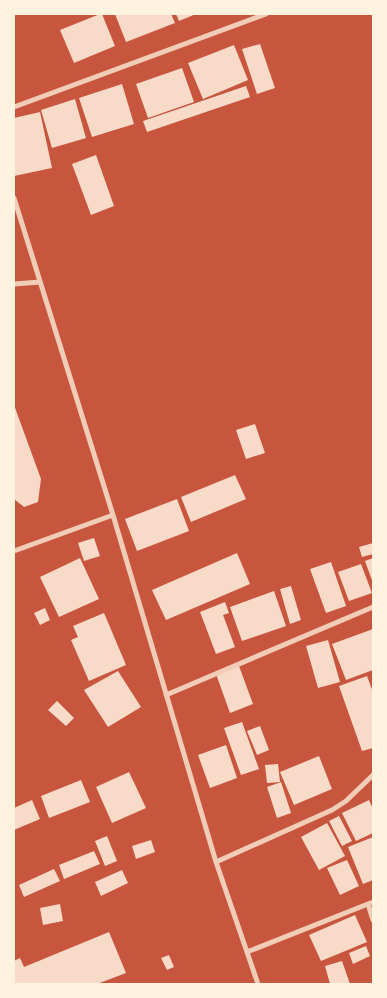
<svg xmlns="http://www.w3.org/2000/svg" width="387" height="998" viewBox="0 0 387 998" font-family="Helvetica,sans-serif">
  <rect width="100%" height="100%" fill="#c8553d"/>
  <path fill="#f7dbc8" d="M 100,14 L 102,14 L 115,46 L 74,63 L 60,30 Z
    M 115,14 L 171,14 L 175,23 L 126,42 Z
    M 176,14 L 196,14 L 179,21 Z
    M 260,44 L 275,88 L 257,94 L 242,49 Z
    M 234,45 L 248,80 L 203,99 L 188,63 Z
    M 182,68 L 194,102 L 148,118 L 136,84 Z
    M 122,84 L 134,124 L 92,137 L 79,98 Z
    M 246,86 L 250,97 L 147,132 L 143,121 Z
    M 75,99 L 86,138 L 52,148 L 41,110 Z
    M 40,112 L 52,168 L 14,176 L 14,118 Z
    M 96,155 L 114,206 L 91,215 L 72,164 Z
    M 14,405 L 41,479 L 38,502 L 24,507 L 14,499 Z
    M 255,424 L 265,453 L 246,459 L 236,430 Z
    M 235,475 L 246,499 L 191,522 L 181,497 Z
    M 177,499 L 189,531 L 137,551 L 125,519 Z
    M 94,538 L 100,556 L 84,561 L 78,543 Z
    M 373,543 L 373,554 L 362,557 L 359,547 Z
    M 237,553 L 250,584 L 166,620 L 152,590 Z
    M 80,558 L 99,599 L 59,617 L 40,577 Z
    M 373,558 L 373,583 L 365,561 Z
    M 331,562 L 346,606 L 326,613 L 310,569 Z
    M 361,564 L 372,593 L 349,601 L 338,572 Z
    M 291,586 L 301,620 L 290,624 L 280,589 Z
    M 274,591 L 286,626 L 242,641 L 230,607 Z
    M 225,602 L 229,613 L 223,615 L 235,647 L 216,654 L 200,612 Z
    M 45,608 L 50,620 L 40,625 L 34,613 Z
    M 104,613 L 126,665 L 89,681 L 71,640 L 78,637 L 73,626 Z
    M 373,629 L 373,670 L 346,680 L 332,644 Z
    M 328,640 L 340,682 L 318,688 L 306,646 Z
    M 239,666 L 253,704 L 230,713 L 216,674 Z
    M 118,671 L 141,707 L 108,727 L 84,690 Z
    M 367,676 L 373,692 L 373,748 L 362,751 L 339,686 Z
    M 57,701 L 74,718 L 66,726 L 48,710 Z
    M 242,722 L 259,769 L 241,775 L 224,728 Z
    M 260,726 L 269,750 L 257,755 L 247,731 Z
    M 226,745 L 237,778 L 210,788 L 198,755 Z
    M 319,756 L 332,789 L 294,805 L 280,772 Z
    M 278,764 L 280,782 L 267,783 L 265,765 Z
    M 129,772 L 146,808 L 112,823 L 96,787 Z
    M 81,780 L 90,802 L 49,818 L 41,796 Z
    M 281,782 L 291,813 L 277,818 L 267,787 Z
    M 32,800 L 40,819 L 14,830 L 14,808 Z
    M 369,800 L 373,809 L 373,833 L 356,841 L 342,813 Z
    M 339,816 L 352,841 L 342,846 L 329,821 Z
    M 327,823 L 345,856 L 319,870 L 301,837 Z
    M 107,836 L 117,861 L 105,866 L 95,841 Z
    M 373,837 L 373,880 L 363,884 L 348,847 Z
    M 151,840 L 155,852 L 136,859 L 132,846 Z
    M 94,851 L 100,864 L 64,879 L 59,865 Z
    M 347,860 L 359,886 L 340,895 L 327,868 Z
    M 54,869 L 60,881 L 24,897 L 19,885 Z
    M 122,870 L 128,883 L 101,896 L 95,882 Z
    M 60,904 L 63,921 L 43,925 L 40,908 Z
    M 355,915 L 367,942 L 321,961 L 309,935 Z
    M 109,932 L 126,973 L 97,984 L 14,984 L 14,961 L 20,958 L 24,967 Z
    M 366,946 L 370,956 L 353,964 L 349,953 Z
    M 169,955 L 174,967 L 167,970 L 161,958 Z
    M 342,961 L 350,984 L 330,984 L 325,966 Z"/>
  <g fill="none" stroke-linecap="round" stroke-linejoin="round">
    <path stroke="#f1ccb7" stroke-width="5" d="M 14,107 L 266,14
      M 14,198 L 113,515 L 216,862 L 258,984
      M 14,284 L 40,282
      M 14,551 L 113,515
      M 166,695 L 373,607
      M 216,862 L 332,810 L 346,801 L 373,775
      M 368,904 L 373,920
      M 247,952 L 373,902"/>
  </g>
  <rect width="387" height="998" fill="none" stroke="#fff3e0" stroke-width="30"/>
</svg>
